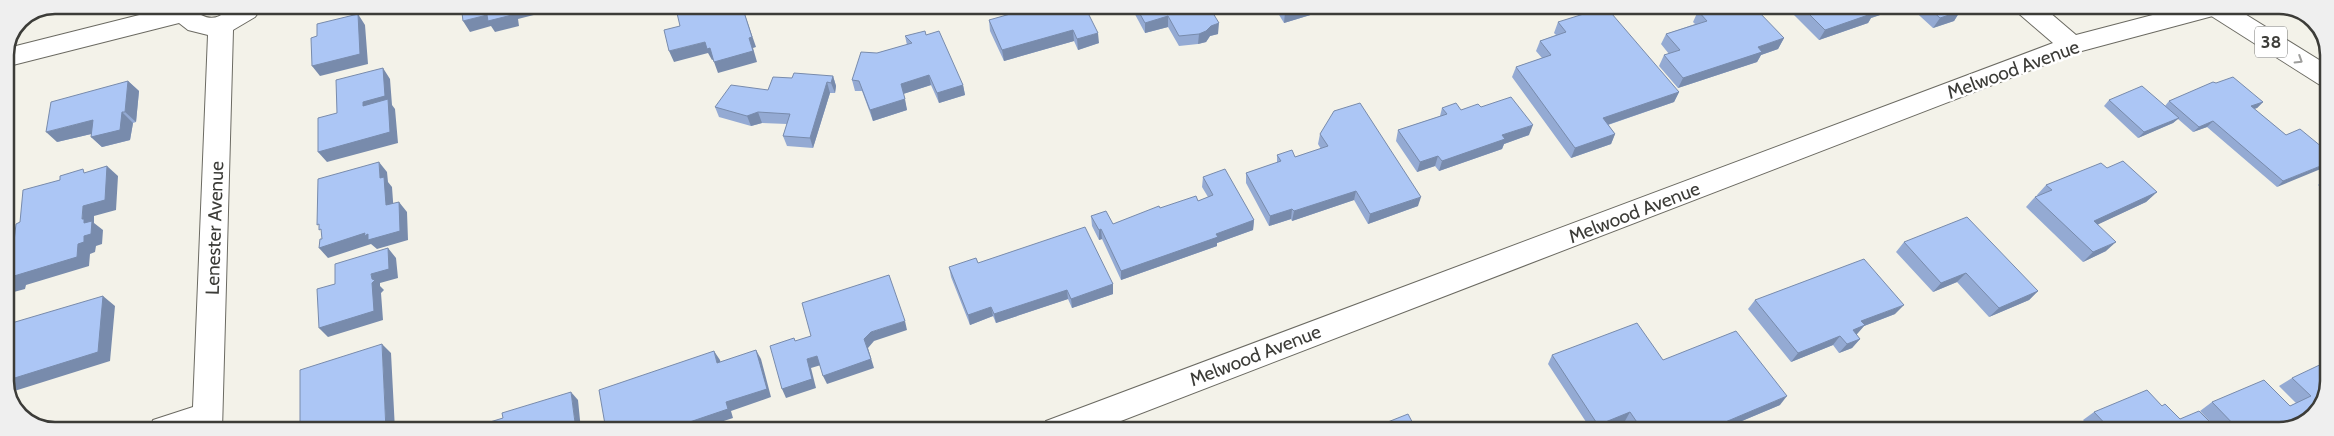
<svg xmlns="http://www.w3.org/2000/svg" width="2334" height="436" viewBox="0 0 2334 436" font-family="Cabin,sans-serif">
  <rect width="100%" height="100%" fill="#f3f2e9"/>
  <g fill="none" stroke-linecap="round" stroke-linejoin="round">
    <defs>
      <path id="minor" d="M 179,5 L 203,5 L 201,15 C 219,24 225,9 239,5 C 246,3 257,5 264,5 L 255,17 L 233,30 L 222,430 L 149,430 L 153,420 L 193,407 L 208,35 L 188,30 L 179,23 L 5,67 L 5,54 L 8,48 Z
        M 2014,6 L 2042,6 L 2076,35 L 2187,6 L 2227,7 L 2224,13 L 2078,52 L 1095,431 L 1042,430 L 1046,421 L 2053,43 L 2017,12 Z"/>
      <path id="major" d="M 2202,6 L 2232,6 L 2329,66 L 2329,87 L 2320,85 L 2205,12 Z"/>
    </defs>
    <use href="#minor" stroke="#6b6a62" stroke-width="2"/>
    <use href="#major" stroke="#6b6a62" stroke-width="2"/>
    <use href="#minor" fill="#fff" fill-rule="evenodd"/>
    <use href="#major" fill="#fff" fill-rule="evenodd"/>
  </g>
  <path fill="#94aad3" d="M 1130,5 L 1208,5 L 1218,34 L 1210,36 L 1206,42 L 1198,44 L 1179,46 L 1168,27 L 1145,33 Z
    M 1273,5 L 1340,6 L 1284,23 Z
    M 1790,6 L 1886,6 L 1880,15 L 1871,18 L 1868,23 L 1819,40 L 1788,9 Z
    M 1909,6 L 1996,6 L 1979,12 L 1974,8 L 1959,13 L 1954,21 L 1933,28 Z
    M 1698,11 L 1746,14 L 1784,38 L 1778,49 L 1761,55 L 1757,62 L 1678,88 L 1659,66 L 1664,55 L 1669,54 L 1661,44 L 1666,34 L 1695,24 L 1693,22 Z
    M 1061,13 L 1099,43 L 1078,50 L 1074,41 L 1004,61 L 990,31 L 989,20 Z
    M 1558,22 L 1679,92 L 1674,102 L 1608,125 L 1615,134 L 1611,144 L 1571,158 L 1512,77 L 1516,67 L 1542,58 L 1536,51 L 1540,41 L 1556,35 L 1554,33 Z
    M 926,35 L 963,85 L 965,95 L 939,103 L 931,85 L 903,94 L 907,110 L 873,121 L 862,91 L 855,91 L 852,80 L 877,53 L 907,45 L 905,36 Z
    M 833,76 L 836,86 L 835,93 L 830,93 L 813,148 L 787,146 L 783,136 L 787,124 L 762,123 L 751,126 L 719,117 L 715,107 L 768,90 L 792,78 Z
    M 128,81 L 139,91 L 136,122 L 133,123 L 130,140 L 102,147 L 91,137 L 91,134 L 57,142 Z
    M 2216,83 L 2263,102 L 2257,108 L 2254,109 L 2286,135 L 2328,152 L 2277,187 L 2207,127 L 2193,132 L 2178,119 L 2173,123 L 2138,138 L 2104,106 L 2109,100 L 2165,106 L 2169,101 Z
    M 1481,107 L 1529,135 L 1504,144 L 1502,149 L 1439,171 L 1435,166 L 1417,172 L 1396,141 L 1398,130 L 1440,116 L 1442,108 L 1461,110 Z
    M 1320,134 L 1418,206 L 1368,224 L 1354,200 L 1292,221 L 1291,219 L 1269,226 L 1246,183 L 1246,173 L 1277,163 L 1277,155 L 1295,157 L 1321,149 L 1318,144 Z
    M 2107,168 L 2157,192 L 2146,202 L 2098,224 L 2106,251 L 2083,262 L 2026,207 L 2035,197 L 2038,195 L 2037,195 L 2046,185 Z
    M 2328,176 L 2328,194 L 2318,185 Z
    M 1203,177 L 1254,220 L 1253,230 L 1217,243 L 1217,246 L 1121,280 L 1102,239 L 1099,240 L 1092,226 L 1091,216 L 1113,224 L 1160,208 L 1198,201 L 1208,197 L 1202,187 Z
    M 1904,242 L 2038,291 L 2029,300 L 1989,317 L 1957,282 L 1933,292 L 1896,252 Z
    M 978,263 L 1113,284 L 1113,294 L 1072,308 L 1068,299 L 996,323 L 993,316 L 970,325 L 951,277 L 949,267 Z
    M 1755,300 L 1895,314 L 1864,326 L 1856,335 L 1860,339 L 1852,348 L 1839,353 L 1833,345 L 1791,362 L 1748,309 Z
    M 1552,355 L 1663,360 L 1780,405 L 1718,431 L 1632,431 L 1625,421 L 1600,431 L 1592,431 L 1548,364 Z
    M 2292,378 L 2328,391 L 2280,431 L 2219,431 L 2200,411 L 2212,402 L 2290,406 L 2296,403 L 2279,386 Z
    M 2162,406 L 2180,419 L 2219,431 L 2093,431 L 2083,420 L 2094,412 Z"/>
  <path fill="#788bac" d="M 526,5 L 597,5 L 572,12 L 569,6 L 518,19 L 519,26 L 495,32 L 491,26 L 470,32 L 463,21 Z
    M 1307,6 L 1340,6 L 1284,23 L 1285,12 Z
    M 1883,6 L 1886,6 L 1880,15 L 1871,18 L 1868,23 L 1819,40 L 1825,30 L 1871,10 Z
    M 1956,6 L 1976,6 L 1974,8 L 1959,13 L 1954,21 L 1933,28 L 1940,18 Z
    M 1983,6 L 1996,6 L 1979,12 Z
    M 743,9 L 756,47 L 753,48 L 757,62 L 718,73 L 714,62 L 749,38 Z
    M 358,14 L 365,25 L 368,64 L 320,76 L 312,66 Z
    M 1168,16 L 1168,27 L 1145,33 L 1145,23 Z
    M 1219,23 L 1218,34 L 1210,36 L 1206,42 L 1198,44 L 1199,34 L 1211,26 Z
    M 1073,30 L 1074,41 L 1004,61 L 1002,50 Z
    M 1098,33 L 1099,43 L 1078,50 L 1077,39 Z
    M 1784,38 L 1778,49 L 1761,55 L 1757,62 L 1678,88 L 1683,78 L 1758,47 Z
    M 705,42 L 710,48 L 715,59 L 712,60 L 708,53 L 674,62 L 669,51 Z
    M 383,68 L 390,79 L 392,105 L 395,109 L 398,143 L 327,162 L 318,152 L 363,106 L 363,102 Z
    M 929,75 L 931,85 L 903,94 L 901,84 Z
    M 833,76 L 836,86 L 835,93 L 831,83 Z
    M 128,81 L 139,91 L 136,122 L 125,112 Z
    M 827,82 L 830,93 L 813,148 L 810,138 Z
    M 963,85 L 965,95 L 939,103 L 937,93 Z
    M 1679,92 L 1674,102 L 1598,128 L 1603,118 Z
    M 905,99 L 907,110 L 873,121 L 870,110 Z
    M 2263,102 L 2257,108 L 2245,112 L 2251,106 Z
    M 122,112 L 133,123 L 130,140 L 102,147 L 91,137 Z
    M 758,112 L 762,123 L 751,126 L 747,116 Z
    M 2179,118 L 2173,123 L 2138,138 L 2144,132 Z
    M 93,120 L 104,131 L 57,142 L 46,132 Z
    M 2213,121 L 2207,127 L 2193,132 L 2199,127 Z
    M 1533,125 L 1529,135 L 1504,144 L 1502,149 L 1439,171 L 1442,161 L 1502,135 Z
    M 1615,134 L 1611,144 L 1571,158 L 1575,148 Z
    M 1438,156 L 1435,166 L 1417,172 L 1420,162 Z
    M 379,162 L 387,172 L 388,182 L 392,187 L 394,215 L 386,205 L 380,178 Z
    M 2328,163 L 2328,166 L 2277,187 L 2283,181 Z
    M 107,166 L 118,176 L 116,210 L 94,216 L 94,223 L 103,230 L 102,244 L 96,246 L 95,252 L 90,254 L 89,266 L 26,285 L 25,289 L 10,293 L 5,290 L 5,282 L 14,276 L 78,244 L 84,223 L 82,219 L 83,206 Z
    M 1356,191 L 1354,200 L 1292,221 L 1294,211 Z
    M 2157,192 L 2146,202 L 2084,231 L 2094,221 Z
    M 1421,197 L 1418,206 L 1368,224 L 1370,214 Z
    M 399,202 L 407,212 L 408,240 L 377,249 L 371,244 L 328,258 L 319,248 Z
    M 1292,209 L 1291,219 L 1269,226 L 1270,216 Z
    M 1254,220 L 1253,230 L 1217,243 L 1217,246 L 1121,280 L 1121,271 L 1216,234 Z
    M 1101,229 L 1102,239 L 1099,240 L 1099,230 Z
    M 2116,242 L 2106,251 L 2083,262 L 2093,252 Z
    M 388,248 L 396,258 L 398,278 L 380,283 L 380,286 L 384,290 L 381,293 L 383,320 L 328,337 L 319,328 L 372,279 L 371,274 Z
    M 1966,273 L 1957,282 L 1933,292 L 1941,283 Z
    M 1113,284 L 1113,294 L 1072,308 L 1071,299 Z
    M 1067,290 L 1068,299 L 996,323 L 994,314 Z
    M 2038,291 L 2029,300 L 1989,317 L 1999,308 Z
    M 103,296 L 115,306 L 110,361 L 8,393 L 5,388 L 5,381 Z
    M 1904,305 L 1895,314 L 1864,326 L 1857,334 L 1845,340 L 1861,321 Z
    M 991,307 L 993,316 L 970,325 L 968,315 Z
    M 905,321 L 907,330 L 874,341 L 868,348 L 874,368 L 827,384 L 823,376 L 864,339 L 871,332 Z
    M 1840,336 L 1833,345 L 1791,362 L 1798,353 Z
    M 1860,339 L 1852,348 L 1839,353 L 1847,344 Z
    M 382,344 L 391,353 L 395,430 L 386,430 Z
    M 756,350 L 761,359 L 771,397 L 731,411 L 733,418 L 696,430 L 666,430 L 726,402 Z
    M 714,351 L 720,360 L 723,372 L 717,363 Z
    M 817,356 L 821,365 L 811,368 L 816,388 L 786,398 L 782,389 L 807,359 Z
    M 571,392 L 578,400 L 581,430 L 576,430 Z
    M 1787,396 L 1780,405 L 1718,431 L 1704,431 Z
    M 1630,412 L 1625,421 L 1600,431 L 1595,431 L 1598,425 Z"/>
  <path fill="#acc6f5" stroke="#788bac" d="M 461,5 L 526,5 L 511,9 L 512,15 L 488,21 L 487,15 L 463,21 Z
    M 691,5 L 725,5 L 728,14 L 743,9 L 752,37 L 749,38 L 753,51 L 714,62 L 710,48 L 707,49 L 705,42 L 669,51 L 664,30 L 680,26 L 676,9 Z
    M 1042,5 L 1057,5 L 1061,13 L 1063,11 L 1082,5 L 1084,5 L 1098,33 L 1077,39 L 1073,30 L 1002,50 L 989,20 Z
    M 1135,5 L 1208,5 L 1219,23 L 1211,26 L 1206,31 L 1199,34 L 1179,36 L 1168,16 L 1145,23 Z
    M 1281,6 L 1307,6 L 1285,12 Z
    M 1715,6 L 1738,6 L 1746,14 L 1757,10 L 1784,38 L 1758,47 L 1762,52 L 1683,78 L 1664,55 L 1680,50 L 1666,34 L 1707,21 L 1698,11 Z
    M 1801,6 L 1883,6 L 1871,10 L 1874,13 L 1825,30 Z
    M 1927,6 L 1958,6 L 1956,6 L 1961,11 L 1940,18 Z
    M 1606,7 L 1679,92 L 1603,118 L 1615,134 L 1575,148 L 1516,67 L 1551,55 L 1540,41 L 1566,32 L 1558,22 Z
    M 358,14 L 360,54 L 312,66 L 311,38 L 317,36 L 317,24 Z
    M 925,31 L 926,35 L 939,31 L 963,85 L 937,93 L 929,75 L 901,84 L 905,99 L 870,110 L 859,81 L 852,80 L 861,52 L 877,53 L 912,43 L 905,36 Z
    M 383,68 L 385,96 L 363,102 L 363,106 L 388,99 L 390,132 L 318,152 L 318,118 L 337,113 L 336,80 Z
    M 794,73 L 833,76 L 831,83 L 827,82 L 810,138 L 783,136 L 790,114 L 758,112 L 747,116 L 715,107 L 731,85 L 768,90 L 773,77 L 792,78 Z
    M 2233,77 L 2263,102 L 2251,106 L 2286,135 L 2300,129 L 2328,152 L 2328,163 L 2283,181 L 2213,121 L 2199,127 L 2169,101 L 2213,82 L 2216,83 Z
    M 128,81 L 125,112 L 122,112 L 120,130 L 91,137 L 93,120 L 46,132 L 51,102 Z
    M 2142,86 L 2179,118 L 2144,132 L 2109,100 Z
    M 1511,97 L 1533,125 L 1502,135 L 1505,139 L 1442,161 L 1438,156 L 1420,162 L 1398,130 L 1447,114 L 1442,108 L 1456,103 L 1461,110 L 1478,104 L 1481,107 Z
    M 1360,103 L 1421,197 L 1370,214 L 1356,191 L 1294,211 L 1292,209 L 1270,216 L 1246,173 L 1281,161 L 1277,155 L 1292,150 L 1295,157 L 1328,146 L 1320,134 L 1334,111 Z
    M 2123,161 L 2157,192 L 2094,221 L 2116,242 L 2093,252 L 2035,197 L 2052,190 L 2046,185 L 2101,163 L 2107,168 Z
    M 379,162 L 380,178 L 384,177 L 386,205 L 399,202 L 400,231 L 368,240 L 368,234 L 364,236 L 365,233 L 319,248 L 320,239 L 322,239 L 321,229 L 319,230 L 319,224 L 317,225 L 318,179 Z
    M 107,166 L 105,200 L 83,206 L 82,219 L 84,219 L 84,223 L 92,221 L 91,234 L 84,236 L 84,242 L 78,244 L 77,257 L 14,276 L 12,279 L 5,282 L 5,270 L 11,268 L 16,224 L 20,222 L 23,190 L 60,180 L 60,176 L 83,169 L 84,173 Z
    M 1225,169 L 1254,220 L 1216,234 L 1218,237 L 1121,271 L 1101,229 L 1099,230 L 1091,216 L 1106,211 L 1113,224 L 1159,206 L 1160,208 L 1196,196 L 1198,201 L 1213,195 L 1203,177 Z
    M 1967,217 L 2038,291 L 1999,308 L 1966,273 L 1941,283 L 1904,242 Z
    M 1085,227 L 1113,284 L 1071,299 L 1067,290 L 994,314 L 991,307 L 968,315 L 949,267 L 976,258 L 978,263 Z
    M 388,248 L 389,269 L 371,274 L 372,279 L 375,280 L 372,283 L 374,311 L 319,328 L 317,289 L 335,284 L 335,264 Z
    M 1864,259 L 1904,305 L 1861,321 L 1865,325 L 1853,330 L 1860,339 L 1847,344 L 1840,336 L 1798,353 L 1755,300 Z
    M 889,275 L 905,321 L 871,332 L 864,339 L 871,359 L 823,376 L 817,356 L 807,359 L 812,379 L 782,389 L 770,346 L 794,338 L 795,341 L 811,336 L 802,303 Z
    M 103,296 L 98,352 L 5,381 L 5,325 Z
    M 1637,323 L 1663,360 L 1736,331 L 1787,396 L 1704,431 L 1643,431 L 1630,412 L 1598,425 L 1552,355 Z
    M 382,344 L 386,430 L 300,430 L 300,370 Z
    M 756,350 L 767,389 L 726,402 L 728,409 L 666,430 L 606,430 L 599,390 L 714,351 L 717,363 Z
    M 2328,361 L 2328,391 L 2312,419 L 2280,431 L 2240,431 L 2212,402 L 2264,380 L 2290,406 L 2311,396 L 2292,378 Z
    M 2147,390 L 2162,406 L 2165,404 L 2180,419 L 2199,411 L 2219,431 L 2112,431 L 2094,412 Z
    M 571,392 L 576,430 L 464,430 L 503,418 L 502,413 Z
    M 1408,414 L 1417,431 L 1365,431 Z"/>
  <defs><path id="oneway-chevron" d="M-2-3.5L2.5 0L-2 3.5" fill="none" stroke-width="1.6" stroke-linecap="round" stroke-linejoin="round" transform="scale(1.25)"/></defs>
  <use stroke="#9e9e9c" href="#oneway-chevron" transform="translate(2299 60) rotate(32)"/>
  <g text-anchor="middle" stroke-width="5" stroke-linejoin="round" paint-order="stroke">
    <rect fill="#fff" stroke="#767674" stroke-width="1" x="2255" y="26.5" width="32" height="31" rx="4"/>
    <g font-size="18" font-weight="bold" fill="#3c3c38">
      <text x="2271" y="48">38</text>
    </g>
    <g font-size="19" fill="#3c3c38" stroke="#fff">
      <text transform="translate(2013 69) rotate(-20)" y="7">Melwood Avenue</text>
      <text transform="translate(1634 212) rotate(-21)" y="7">Melwood Avenue</text>
      <text transform="translate(214 228) rotate(-88)" y="7">Lenester Avenue</text>
      <text transform="translate(1255 355) rotate(-21)" y="7">Melwood Avenue</text>
    </g>
  </g>
  <path d="M0 0H2334V436H0ZM55 14H2279A41 41 0 0 1 2320 55V381A41 41 0 0 1 2279 422H55A41 41 0 0 1 14 381V55A41 41 0 0 1 55 14Z" fill="#efefef" fill-rule="evenodd"/>
  <path fill="none" stroke="#3c3c38" stroke-width="2.5" d="M55 14H2279A41 41 0 0 1 2320 55V381A41 41 0 0 1 2279 422H55A41 41 0 0 1 14 381V55A41 41 0 0 1 55 14Z"/>
</svg>
